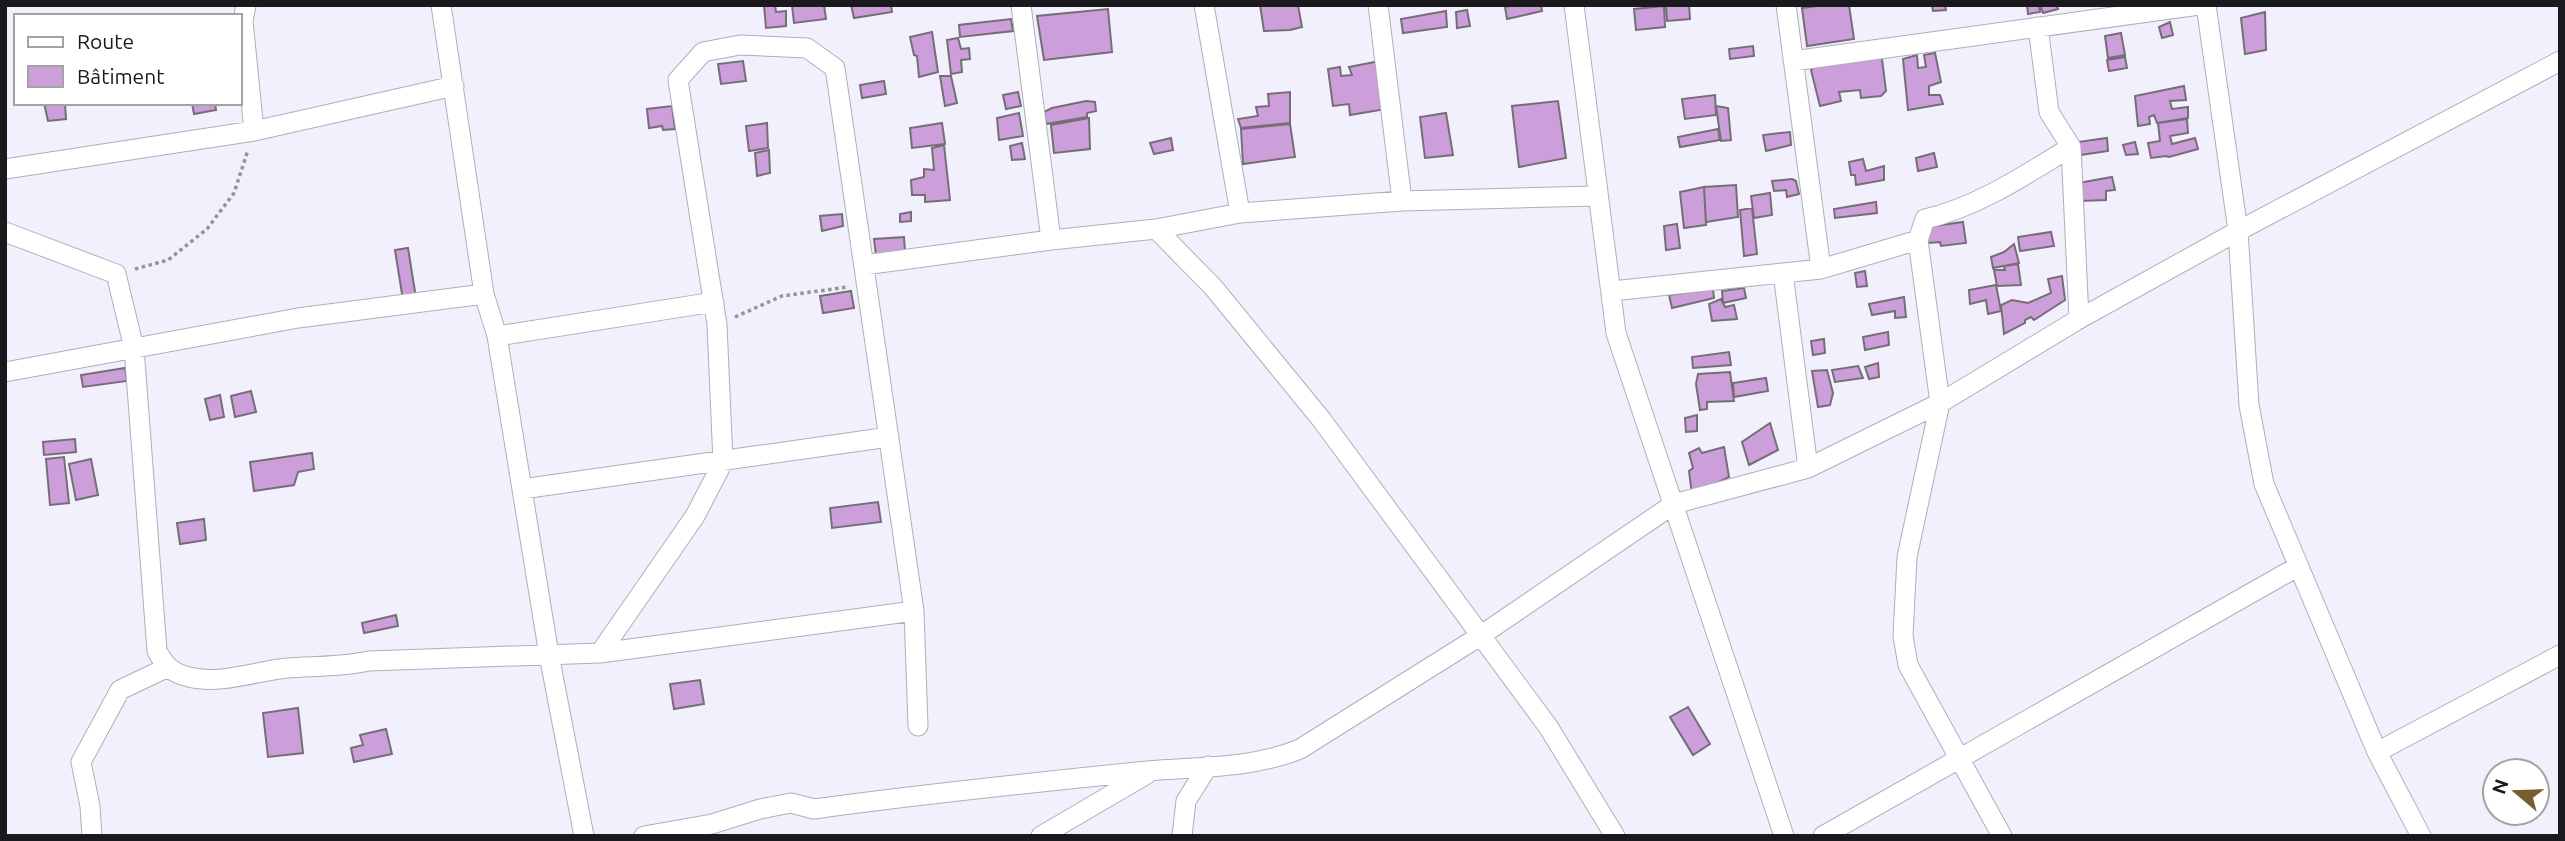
<svg xmlns="http://www.w3.org/2000/svg" width="2565" height="841" viewBox="0 0 2565 841" font-family="Ubuntu,sans-serif">
  <rect width="100%" height="100%" fill="#f1f0fc"/>
  <path fill="#cd9fda" stroke="#756e77" stroke-width="2" d="M 764,5 L 775,5 L 776,12 L 786,11 L 786,26 L 766,28 Z
    M 792,5 L 824,5 L 826,19 L 794,23 Z
    M 851,5 L 891,5 L 892,12 L 854,18 Z
    M 1260,5 L 1298,5 L 1302,27 L 1290,30 L 1264,31 Z
    M 1514,5 L 1541,5 L 1542,11 L 1507,19 L 1505,7 Z
    M 1666,5 L 1689,5 L 1690,19 L 1667,21 Z
    M 1825,5 L 1849,5 L 1854,39 L 1807,46 L 1802,8 Z
    M 1932,5 L 1945,5 L 1946,10 L 1933,11 Z
    M 2027,5 L 2039,5 L 2040,12 L 2028,14 Z
    M 2040,5 L 2056,5 L 2058,9 L 2043,13 Z
    M 1664,6 L 1665,27 L 1636,30 L 1634,9 Z
    M 1108,9 L 1112,52 L 1044,60 L 1037,16 Z
    M 1467,10 L 1470,26 L 1457,28 L 1456,12 Z
    M 1446,11 L 1447,27 L 1403,33 L 1401,19 Z
    M 2265,12 L 2266,50 L 2245,54 L 2241,18 Z
    M 1011,19 L 1013,31 L 960,37 L 959,25 Z
    M 2170,22 L 2173,35 L 2162,38 L 2159,27 Z
    M 932,32 L 938,72 L 919,77 L 917,56 L 914,55 L 910,37 Z
    M 2121,33 L 2125,55 L 2108,58 L 2105,36 Z
    M 958,38 L 961,49 L 969,48 L 970,59 L 961,60 L 962,72 L 951,74 L 947,40 Z
    M 1753,46 L 1754,56 L 1730,59 L 1729,49 Z
    M 1935,53 L 1941,82 L 1929,86 L 1929,95 L 1940,95 L 1943,104 L 1908,110 L 1903,59 L 1917,55 L 1918,68 L 1926,67 L 1924,55 Z
    M 1878,55 L 1882,59 L 1886,91 L 1881,96 L 1861,98 L 1860,90 L 1839,92 L 1841,101 L 1820,106 L 1811,70 L 1818,62 Z
    M 2125,57 L 2127,68 L 2109,71 L 2107,60 Z
    M 743,61 L 746,81 L 721,84 L 718,64 Z
    M 1380,61 L 1386,109 L 1350,115 L 1349,104 L 1333,106 L 1328,69 L 1340,67 L 1341,76 L 1352,75 L 1349,67 Z
    M 940,76 L 951,76 L 957,103 L 945,106 Z
    M 884,81 L 886,94 L 862,98 L 860,85 Z
    M 2184,86 L 2186,100 L 2170,101 L 2172,109 L 2188,107 L 2188,118 L 2157,123 L 2154,115 L 2149,117 L 2150,124 L 2138,126 L 2135,96 Z
    M 1018,92 L 1021,106 L 1006,109 L 1003,95 Z
    M 1290,92 L 1290,123 L 1241,128 L 1238,119 L 1258,116 L 1256,107 L 1269,106 L 1268,94 Z
    M 1715,95 L 1716,115 L 1685,119 L 1682,99 Z
    M 1086,101 L 1095,102 L 1096,111 L 1087,113 L 1087,117 L 1046,124 L 1044,112 L 1052,108 Z
    M 1558,101 L 1566,158 L 1519,167 L 1512,106 Z
    M 44,103 L 65,103 L 66,119 L 48,121 Z
    M 192,103 L 215,103 L 216,110 L 194,114 Z
    M 672,106 L 675,129 L 663,130 L 662,126 L 649,128 L 647,109 Z
    M 1716,106 L 1728,108 L 1731,140 L 1721,141 Z
    M 1019,113 L 1023,136 L 999,140 L 997,118 Z
    M 1446,113 L 1453,155 L 1425,158 L 1420,117 Z
    M 1089,118 L 1090,149 L 1054,153 L 1051,125 Z
    M 2187,119 L 2188,133 L 2170,136 L 2172,144 L 2195,138 L 2198,149 L 2169,157 L 2166,156 L 2151,158 L 2148,143 L 2160,141 L 2158,123 Z
    M 767,123 L 768,148 L 749,151 L 746,126 Z
    M 942,123 L 945,144 L 912,148 L 910,128 Z
    M 1290,124 L 1295,157 L 1243,164 L 1241,129 Z
    M 1718,129 L 1720,140 L 1680,147 L 1678,137 Z
    M 1790,132 L 1791,145 L 1766,151 L 1763,135 Z
    M 1171,138 L 1173,150 L 1154,154 L 1150,143 Z
    M 2107,138 L 2108,151 L 2080,155 L 2078,142 Z
    M 2135,142 L 2138,154 L 2126,155 L 2123,145 Z
    M 1022,143 L 1025,159 L 1012,160 L 1010,146 Z
    M 944,145 L 950,200 L 925,202 L 925,195 L 912,195 L 911,180 L 924,177 L 924,169 L 934,170 L 932,148 Z
    M 769,150 L 770,173 L 757,176 L 755,153 Z
    M 1934,153 L 1937,167 L 1918,171 L 1916,158 Z
    M 1863,159 L 1866,171 L 1884,166 L 1884,180 L 1856,185 L 1855,175 L 1851,175 L 1849,162 Z
    M 2112,177 L 2115,190 L 2106,191 L 2106,200 L 2080,201 L 2078,183 Z
    M 1792,179 L 1796,181 L 1799,194 L 1787,197 L 1786,190 L 1774,191 L 1772,181 Z
    M 1736,185 L 1738,217 L 1706,222 L 1704,187 Z
    M 1704,187 L 1706,225 L 1684,228 L 1680,192 Z
    M 1770,193 L 1772,215 L 1754,218 L 1751,196 Z
    M 1876,202 L 1877,213 L 1835,218 L 1834,209 Z
    M 1752,208 L 1757,254 L 1744,256 L 1740,210 Z
    M 911,212 L 911,221 L 900,222 L 900,214 Z
    M 842,214 L 843,226 L 822,231 L 820,216 Z
    M 1963,222 L 1966,243 L 1941,246 L 1940,242 L 1928,243 L 1927,227 Z
    M 1677,224 L 1680,248 L 1666,250 L 1664,226 Z
    M 2051,232 L 2054,246 L 2020,251 L 2018,237 Z
    M 904,237 L 905,252 L 876,256 L 874,239 Z
    M 2014,244 L 2019,263 L 1993,268 L 1991,257 L 2004,252 Z
    M 408,248 L 416,298 L 403,300 L 395,250 Z
    M 2018,264 L 2021,285 L 1997,286 L 1994,270 L 2005,270 L 2004,266 Z
    M 1865,271 L 1867,286 L 1857,287 L 1855,273 Z
    M 2062,276 L 2065,300 L 2034,320 L 2031,317 L 2025,320 L 2025,323 L 2004,334 L 2001,305 L 2012,300 L 2028,303 L 2051,293 L 2048,279 Z
    M 1996,285 L 2001,311 L 1988,314 L 1986,300 L 1970,304 L 1969,290 Z
    M 1744,288 L 1746,298 L 1723,303 L 1722,291 Z
    M 1713,289 L 1714,298 L 1672,308 L 1669,295 Z
    M 851,291 L 854,308 L 823,313 L 820,296 Z
    M 1904,297 L 1906,317 L 1895,318 L 1895,311 L 1872,315 L 1869,304 Z
    M 1721,299 L 1725,307 L 1734,305 L 1737,319 L 1712,321 L 1709,304 Z
    M 1888,332 L 1889,345 L 1865,350 L 1863,337 Z
    M 1824,339 L 1825,353 L 1813,355 L 1811,341 Z
    M 1729,352 L 1731,365 L 1693,368 L 1692,357 Z
    M 1878,363 L 1879,377 L 1869,379 L 1865,367 Z
    M 1858,366 L 1863,378 L 1835,382 L 1832,370 Z
    M 125,368 L 127,381 L 83,387 L 81,375 Z
    M 1827,370 L 1833,393 L 1830,405 L 1818,407 L 1812,371 Z
    M 1730,372 L 1734,401 L 1707,402 L 1707,409 L 1700,410 L 1696,384 L 1698,374 Z
    M 1766,378 L 1768,391 L 1734,397 L 1733,383 Z
    M 251,391 L 256,412 L 235,417 L 231,396 Z
    M 220,395 L 224,417 L 210,420 L 205,399 Z
    M 1697,415 L 1697,431 L 1686,432 L 1685,418 Z
    M 1770,423 L 1778,450 L 1749,465 L 1742,442 Z
    M 75,439 L 76,452 L 44,455 L 43,442 Z
    M 1724,447 L 1729,477 L 1692,495 L 1689,471 L 1693,468 L 1689,453 L 1699,448 L 1702,453 Z
    M 312,453 L 314,469 L 298,472 L 294,485 L 254,491 L 250,462 Z
    M 64,457 L 69,503 L 50,505 L 46,459 Z
    M 91,459 L 98,495 L 76,500 L 69,464 Z
    M 878,502 L 881,522 L 832,528 L 830,508 Z
    M 204,519 L 206,540 L 180,544 L 177,523 Z
    M 396,615 L 398,626 L 364,633 L 362,623 Z
    M 700,680 L 704,704 L 674,709 L 670,684 Z
    M 1688,707 L 1710,744 L 1693,755 L 1670,717 Z
    M 298,708 L 303,753 L 268,757 L 263,713 Z
    M 386,729 L 392,754 L 354,762 L 351,748 L 363,745 L 360,735 Z"/>
  <g fill="none" stroke-linecap="round" stroke-linejoin="round">
    <defs>
      <path id="minor" d="M 246,5 L 243,21 L 254,131
        M 441,5 L 484,294 L 497,336 L 549,655 L 584,836
        M 1021,5 L 1051,240 L 1156,229 L 1213,287 L 1321,419 L 1549,728 L 1615,836
        M 1204,5 L 1240,213
        M 1378,5 L 1402,201 L 1596,196
        M 1574,5 L 1616,333 L 1784,836
        M 1786,5 L 1821,269
        M 2206,5 L 2238,231 L 2249,405 L 2264,484 L 2377,752 L 2421,836
        M 2038,27 L 2049,112 L 2071,147 L 2079,319
        M 1793,61 L 2199,5
        M 5,169 L 254,131 L 454,86
        M 1156,229 L 1240,213 L 1402,201
        M 5,232 L 116,274 L 134,348 L 157,651 C 165,666 172,673 189,677 C 220,685 256,671 287,668 C 315,666 341,667 369,661 L 600,653 L 914,611
        M 864,265 L 1051,240
        M 1783,273 L 1808,468
        M 1612,291 L 1821,269 L 1918,240
        M 497,336 L 714,302
        M 5,372 L 298,318 L 484,294
        M 522,489 L 889,437
        M 600,653 L 695,516 L 723,462 L 717,325 L 678,80 L 703,52 L 740,45 L 807,48 L 835,68 L 914,611 L 918,726
        M 2377,752 L 2560,655
        M 92,836 L 90,806 L 81,762 L 120,690 L 166,668
        M 644,836 L 712,824 L 760,809 L 791,803 L 814,809 C 921,794 1029,783 1137,772 C 1192,766 1249,770 1300,749 L 1480,636 L 1674,504 L 1808,468 L 1940,403 L 2079,319 L 2238,231 L 2560,61
        M 1041,836 L 1147,774
        M 1182,836 L 1186,801 L 1208,766
        M 1823,836 L 2297,567
        M 2002,836 L 1908,665 L 1903,636 L 1907,557 L 1940,403 L 1918,240 L 1925,219 C 1978,207 2025,175 2071,147"/>
    </defs>
    <use href="#minor" stroke="#afaeba" stroke-width="21"/>
    <path stroke="#93939b" stroke-width="3.5" stroke-dasharray="3.5 3.5" stroke-linecap="butt" d="M 135,269 L 168,260 L 207,229 L 234,193 L 248,150
      M 735,317 L 782,296 L 848,287"/>
    <use href="#minor" stroke="#fff" stroke-width="19"/>
  </g>
  <rect width="2565" height="841" fill="none" stroke="#1a1a1e" stroke-width="14"/>
  <rect x="14" y="14" width="228" height="91" fill="#ffffff" stroke="#a3a3a5" stroke-width="2"/>
  <rect x="28" y="37" width="35" height="10" fill="#ffffff" stroke="#a3a3a5" stroke-width="2"/>
  <text x="77" y="49" font-size="21" fill="#1a1a1e">Route</text>
  <rect x="28" y="66" width="35" height="21" fill="#cd9fda" stroke="#a3a3a5" stroke-width="2"/>
  <text x="77" y="84" font-size="21" fill="#1a1a1e">Bâtiment</text>
  <g transform="translate(2516 792) rotate(289)"><circle r="33" fill="#ffffff" stroke="#a3a3a5" stroke-width="2"/>
  <path d="M0-5L12 26L0 18L-12 26Z" fill="#795c2f"/>
  <text y="-10" font-size="19" font-weight="bold" text-anchor="middle" fill="#1a1a1e">N</text>
  </g>
</svg>
